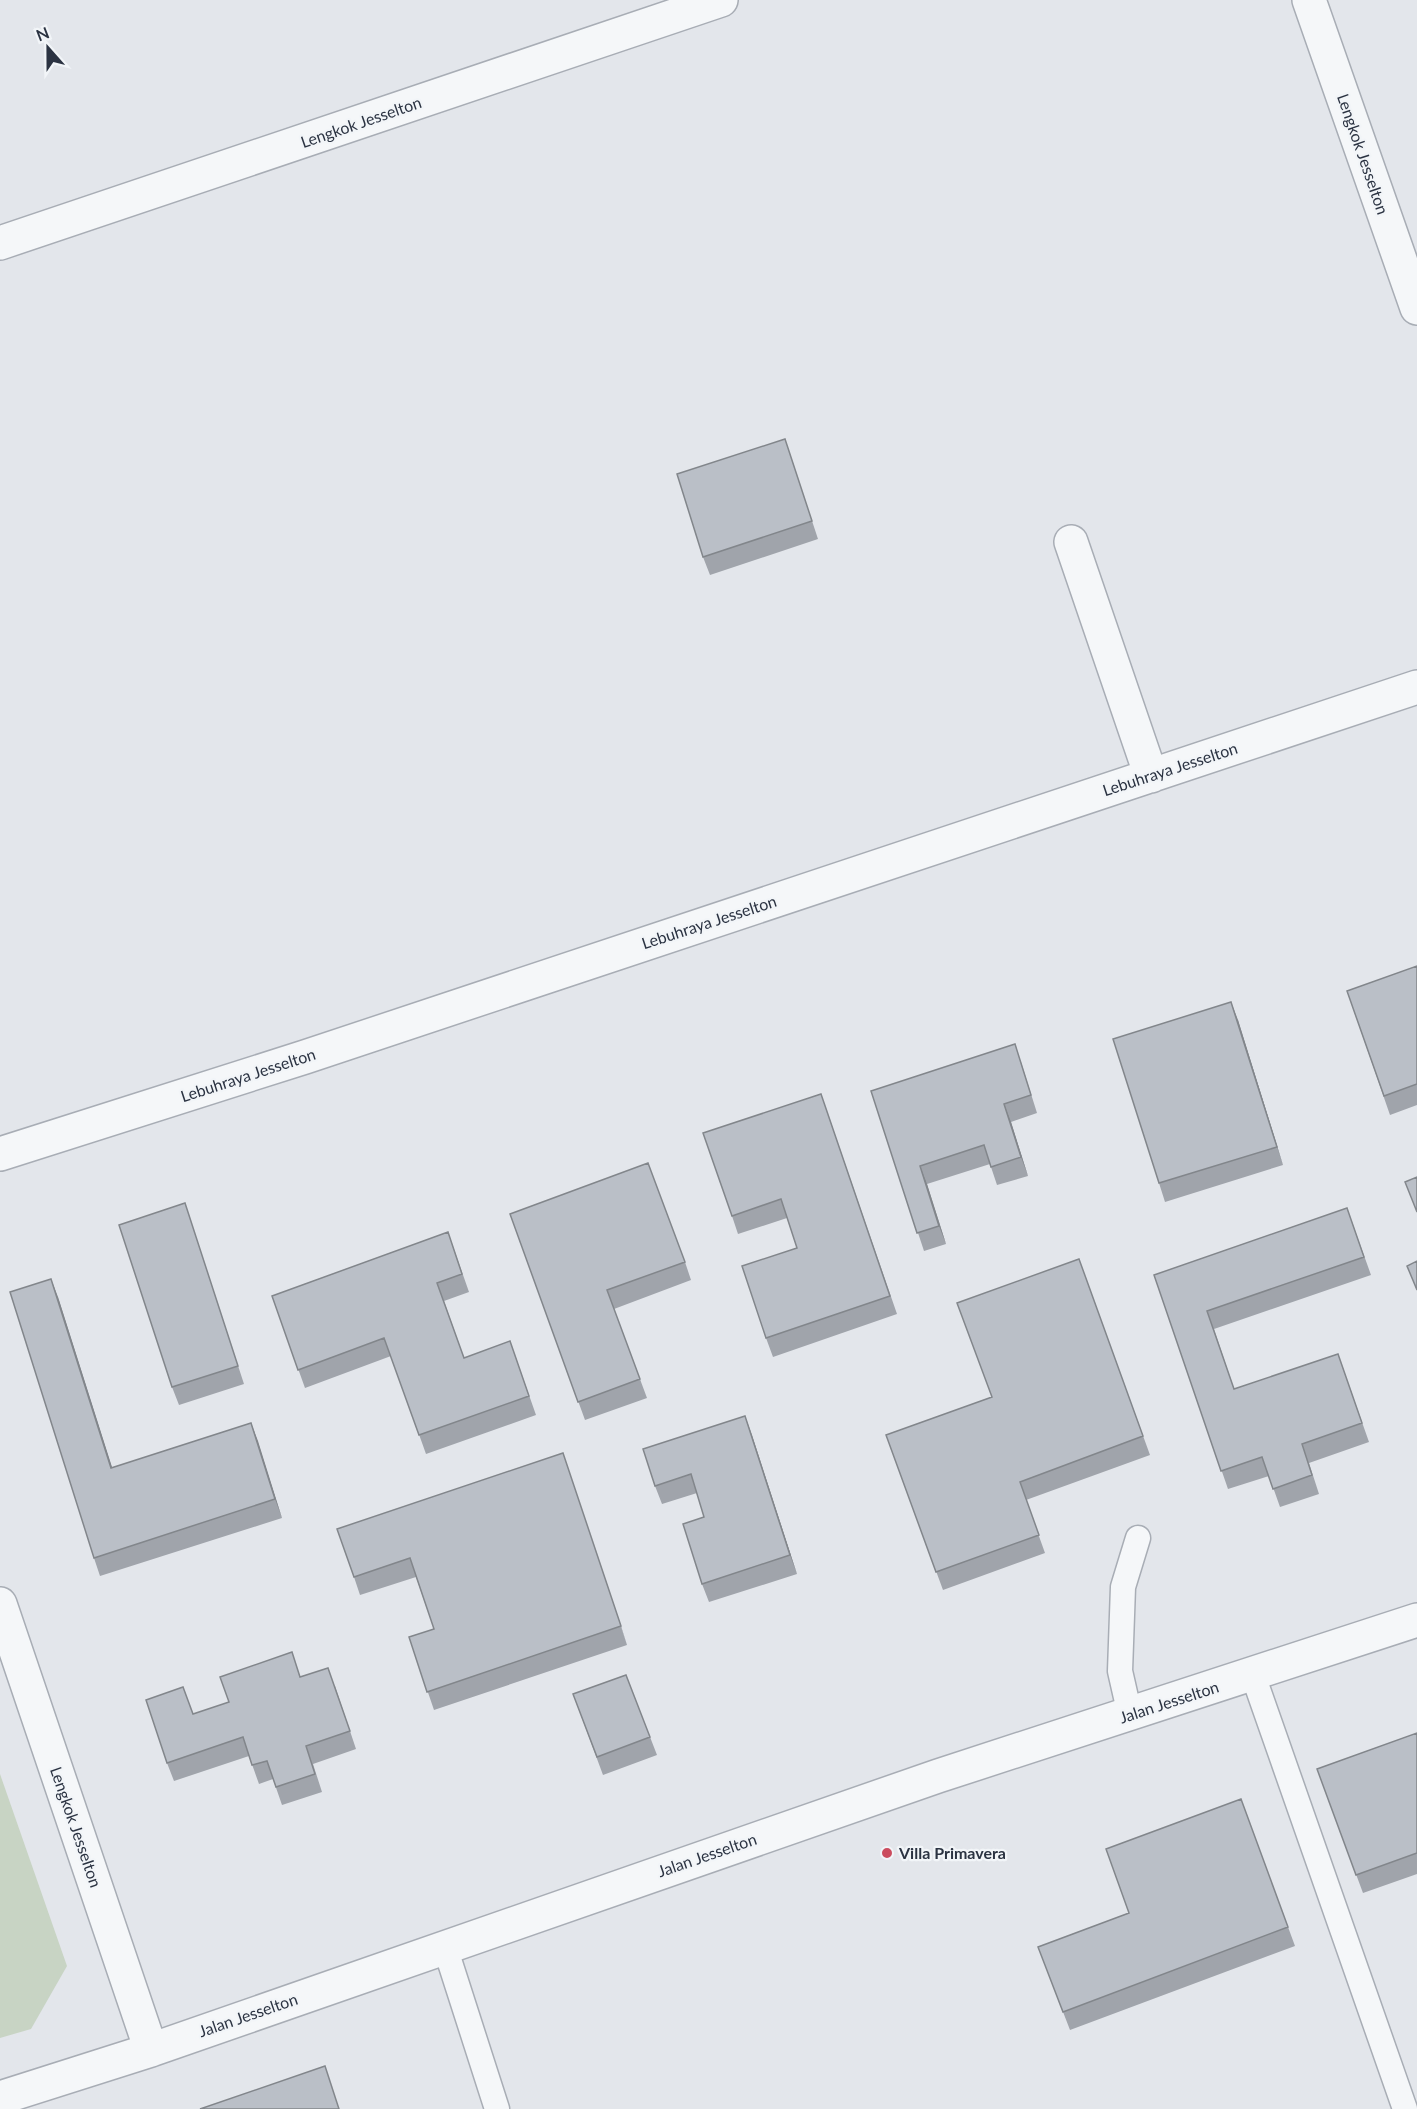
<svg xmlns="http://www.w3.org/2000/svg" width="1417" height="2109" viewBox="0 0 1417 2109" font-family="Lato,sans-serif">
  <rect width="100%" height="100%" fill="#e3e6eb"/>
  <path fill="#c8d4c4" d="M 0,1774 L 67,1966 L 31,2029 L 0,2038 Z"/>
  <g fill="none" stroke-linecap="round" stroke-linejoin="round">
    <defs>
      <path id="service" d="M 1253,1675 L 1405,2109
        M 1130,1715 L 1120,1671 L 1123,1587 L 1138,1538
        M 445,1947 L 497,2109"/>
      <path id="minor" d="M 1309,0 L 1417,308
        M 0,243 L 721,0
        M 1071,542 L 1151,776
        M 0,1154 L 305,1057 L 1417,687
        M 0,1604 L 151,2050
        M 0,2098 L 151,2050 L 938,1776 L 1417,1620"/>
    </defs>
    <use href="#service" stroke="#a8adb5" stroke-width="27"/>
    <use href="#minor" stroke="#a8adb5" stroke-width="36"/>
    <use href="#service" stroke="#f5f7f9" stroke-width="24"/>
    <use href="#minor" stroke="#f5f7f9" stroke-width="33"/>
  </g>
  <path fill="#a0a4ab" d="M 785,439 L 818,539 L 710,575 L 703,557 Z
    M 1417,966 L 1417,1105 L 1390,1115 L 1347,991 Z
    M 1238,1020 L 1283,1165 L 1165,1202 L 1159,1183 Z
    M 1021,1062 L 1037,1113 L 1011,1122 L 1028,1176 L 997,1185 L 990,1164 L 927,1184 L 946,1244 L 924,1251 L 871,1091 Z
    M 821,1094 L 897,1314 L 773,1357 L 766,1338 L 797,1248 L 787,1218 L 738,1234 L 732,1216 Z
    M 185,1203 L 244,1384 L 179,1405 L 172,1387 Z
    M 1347,1208 L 1371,1275 L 1214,1329 L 1234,1389 L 1338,1354 L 1369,1442 L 1309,1463 L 1319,1494 L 1280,1507 L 1269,1476 L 1228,1489 L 1154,1275 Z
    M 510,1214 L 685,1262 L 691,1280 L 614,1309 L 647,1398 L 585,1420 Z
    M 448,1232 L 469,1292 L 444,1301 L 464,1358 L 510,1341 L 536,1415 L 426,1454 L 391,1356 L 305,1388 L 272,1296 Z
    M 1079,1259 L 1150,1455 L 1026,1500 L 1045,1553 L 943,1590 L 886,1435 L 992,1397 Z
    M 58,1297 L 112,1468 L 251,1423 L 282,1518 L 100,1576 L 94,1558 Z
    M 745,1416 L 797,1574 L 709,1602 L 702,1584 L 704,1517 L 697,1493 L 662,1504 L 655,1486 Z
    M 563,1453 L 627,1645 L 434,1710 L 409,1637 L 434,1629 L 416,1577 L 360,1595 L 354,1577 Z
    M 626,1675 L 657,1755 L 603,1775 L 573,1694 Z
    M 301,1677 L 335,1686 L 356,1749 L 313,1764 L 322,1792 L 282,1805 L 273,1779 L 259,1784 L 249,1756 L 174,1781 L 167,1763 Z
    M 1417,1733 L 1417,1874 L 1363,1893 L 1317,1769 Z
    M 1241,1799 L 1295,1946 L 1070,2030 L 1038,1947 L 1129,1913 Z"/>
  <path fill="#82868b" d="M 1231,1002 L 1238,1020 L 1283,1165 L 1277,1147 Z
    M 1004,1104 L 1011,1122 L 1028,1176 L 1021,1157 Z
    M 920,1166 L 927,1184 L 946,1244 L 939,1226 Z
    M 51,1279 L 58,1297 L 118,1486 L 111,1468 Z
    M 745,1416 L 752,1435 L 797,1574 L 790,1555 Z
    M 251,1423 L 258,1441 L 282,1518 L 275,1499 Z
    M 563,1453 L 627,1645 L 621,1626 Z"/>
  <path fill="#babfc7" stroke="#82868b" stroke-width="1.5" d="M 785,439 L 812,521 L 703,557 L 677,474 Z
    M 1417,966 L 1417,1084 L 1384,1096 L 1347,991 Z
    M 1231,1002 L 1277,1147 L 1159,1183 L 1113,1039 Z
    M 1015,1044 L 1031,1095 L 1004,1104 L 1021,1157 L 991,1167 L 984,1145 L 920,1166 L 939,1226 L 917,1233 L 871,1091 Z
    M 821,1094 L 890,1296 L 766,1338 L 742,1266 L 797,1248 L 781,1199 L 732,1216 L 703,1133 Z
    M 648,1163 L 685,1262 L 607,1290 L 640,1379 L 578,1402 L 510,1214 Z
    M 1417,1177 L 1417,1212 L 1405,1182 Z
    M 185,1203 L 238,1366 L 172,1387 L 119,1225 Z
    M 1347,1208 L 1364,1257 L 1207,1311 L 1234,1389 L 1338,1354 L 1362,1423 L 1302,1444 L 1312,1475 L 1273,1489 L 1262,1457 L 1221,1471 L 1154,1275 Z
    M 448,1232 L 462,1274 L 437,1283 L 464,1358 L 510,1341 L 529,1396 L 419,1435 L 384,1338 L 298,1370 L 272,1296 Z
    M 1079,1259 L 1143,1436 L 1020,1482 L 1039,1535 L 936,1572 L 886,1435 L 992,1397 L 957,1303 Z
    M 1417,1261 L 1417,1290 L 1407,1266 Z
    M 51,1279 L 111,1468 L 251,1423 L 275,1499 L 94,1558 L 10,1292 Z
    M 745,1416 L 790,1555 L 702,1584 L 683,1524 L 704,1517 L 691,1474 L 655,1486 L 643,1449 Z
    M 563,1453 L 621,1626 L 427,1692 L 409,1637 L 434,1629 L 410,1558 L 354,1577 L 337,1529 Z
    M 292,1652 L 300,1677 L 328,1668 L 350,1731 L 306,1746 L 315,1774 L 276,1787 L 267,1761 L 252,1765 L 243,1737 L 167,1763 L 146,1700 L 183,1687 L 193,1714 L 229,1702 L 220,1677 Z
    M 626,1675 L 650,1737 L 597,1757 L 573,1694 Z
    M 1417,1733 L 1417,1853 L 1356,1875 L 1317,1769 Z
    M 1241,1799 L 1288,1927 L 1063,2012 L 1038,1947 L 1129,1913 L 1106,1849 Z
    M 325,2066 L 339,2109 L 200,2109 Z"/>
  <circle fill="#cb4c5e" stroke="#f2f5f8" stroke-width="2" cx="887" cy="1853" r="6"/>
  <g text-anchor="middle" stroke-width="4.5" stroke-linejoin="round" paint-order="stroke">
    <g font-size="16" fill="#2b3342" stroke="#f2f5f8">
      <text transform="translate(361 122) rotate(-19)" y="6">Lengkok Jesselton</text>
      <text transform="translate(1363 154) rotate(71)" y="6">Lengkok Jesselton</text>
      <text transform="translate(1170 769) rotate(-18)" y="6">Lebuhraya Jesselton</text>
      <text transform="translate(709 922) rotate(-18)" y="6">Lebuhraya Jesselton</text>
      <text transform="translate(248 1075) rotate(-18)" y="6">Lebuhraya Jesselton</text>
      <text transform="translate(1169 1702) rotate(-18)" y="6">Jalan Jesselton</text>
      <text transform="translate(76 1827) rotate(71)" y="6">Lengkok Jesselton</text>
      <text transform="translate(707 1855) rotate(-19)" y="6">Jalan Jesselton</text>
      <text transform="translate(248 2015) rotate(-19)" y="6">Jalan Jesselton</text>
    </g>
    <g font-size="16" font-weight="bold" fill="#2b3342" stroke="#f2f5f8" text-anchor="start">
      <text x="899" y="1859">Villa Primavera</text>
    </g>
  </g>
  <g transform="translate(48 48) rotate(339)" stroke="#f2f5f8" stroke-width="4.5" paint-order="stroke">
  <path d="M0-4.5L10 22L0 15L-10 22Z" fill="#2b3342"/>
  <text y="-9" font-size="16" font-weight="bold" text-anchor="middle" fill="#2b3342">N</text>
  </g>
</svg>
